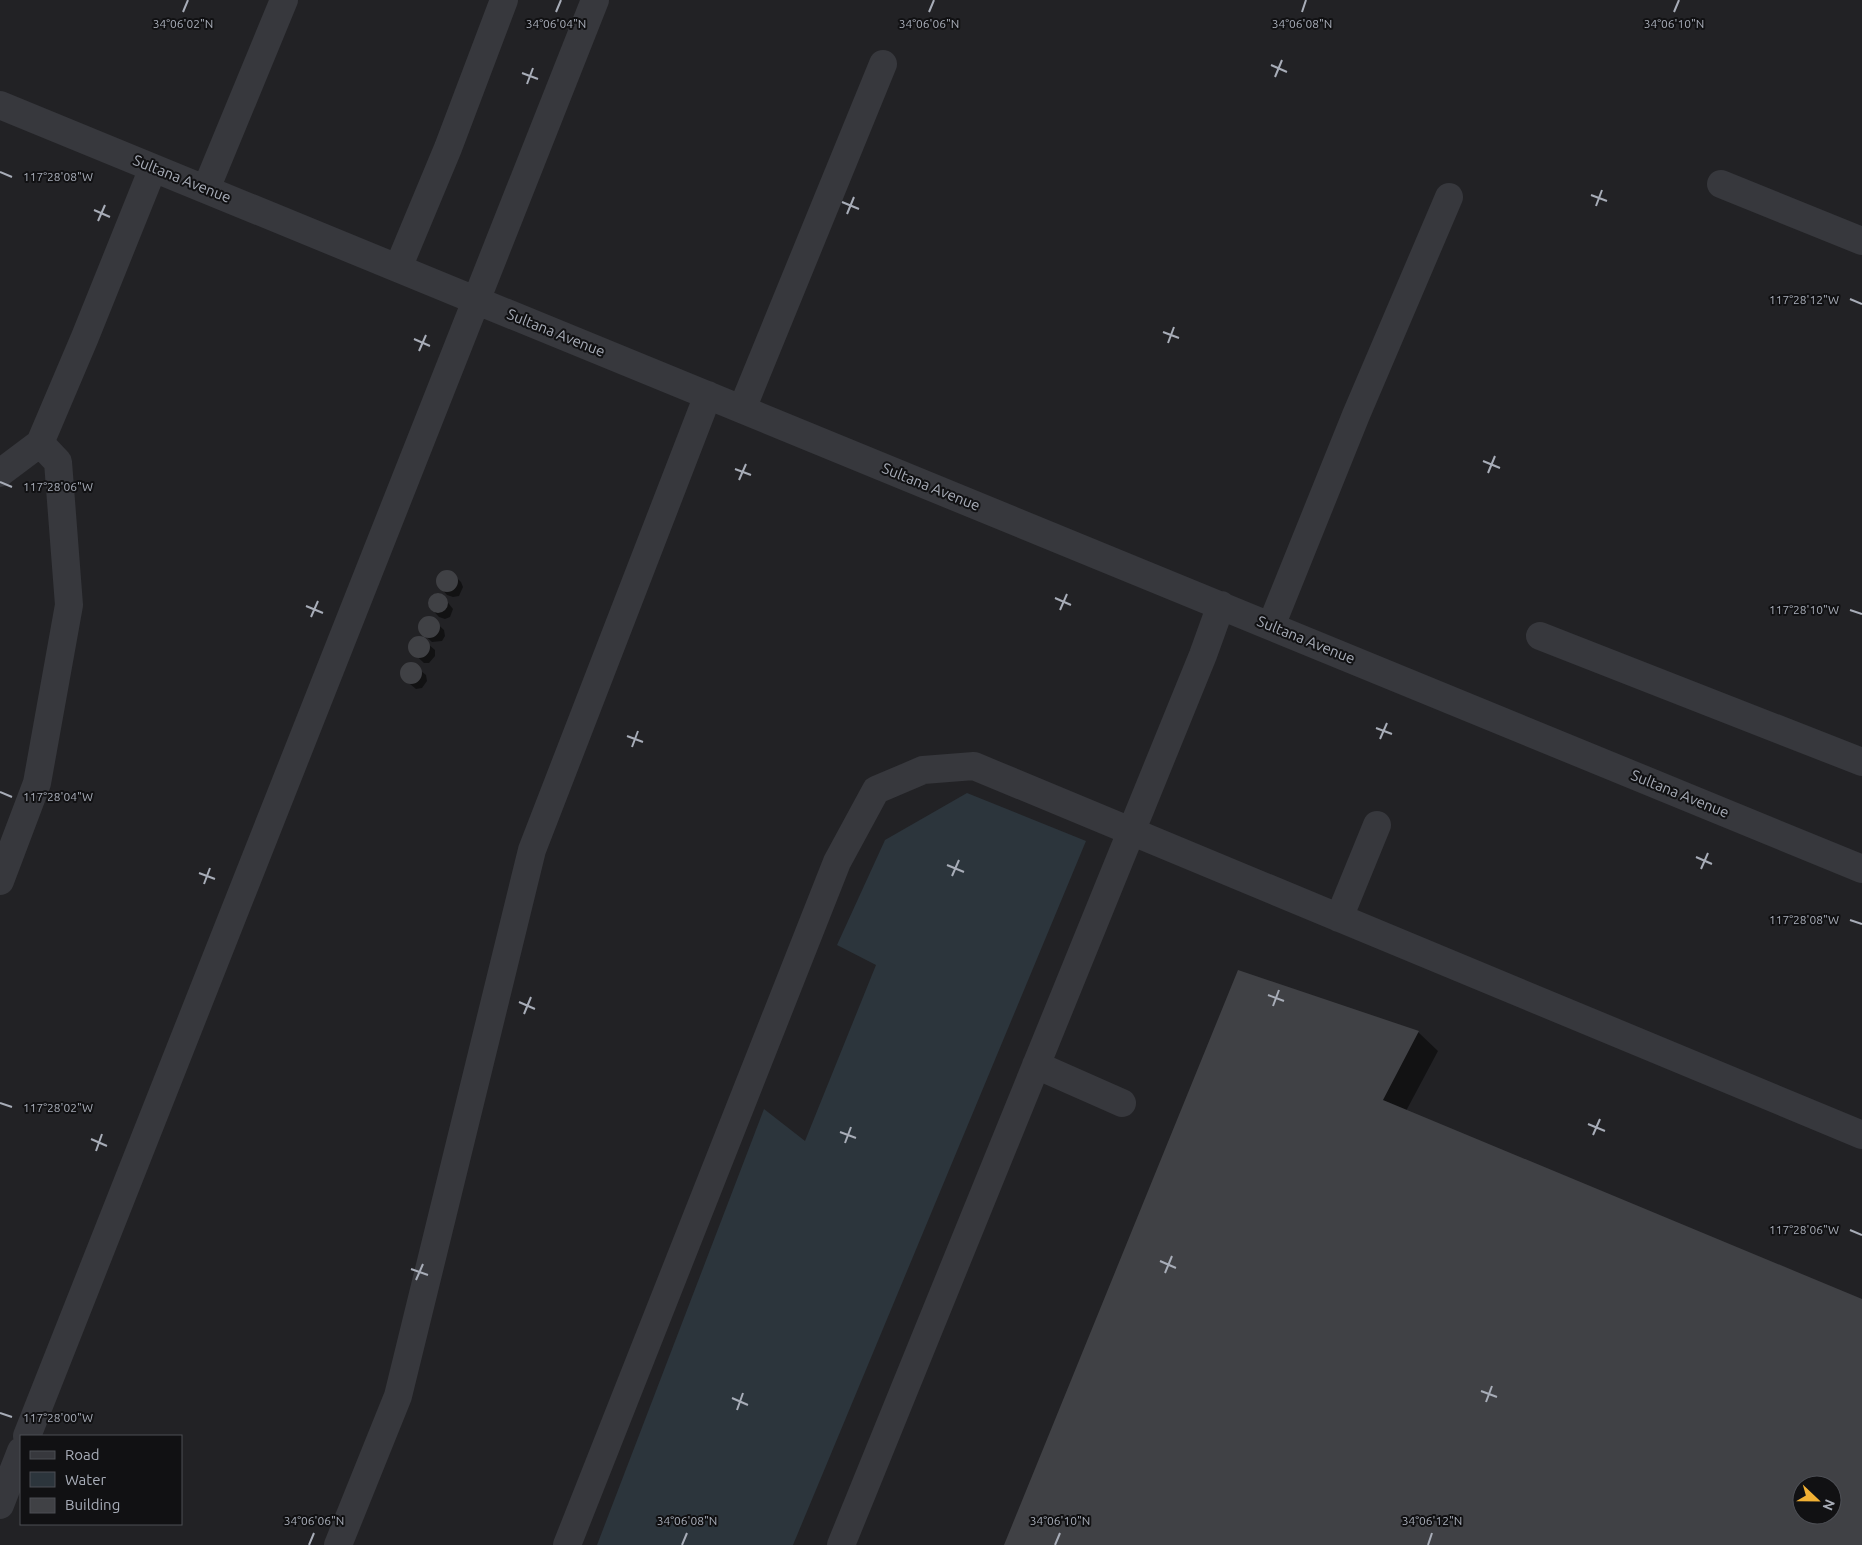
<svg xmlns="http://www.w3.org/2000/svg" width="1862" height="1545" viewBox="0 0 1862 1545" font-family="Ubuntu,sans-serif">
  <rect width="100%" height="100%" fill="#161618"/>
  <path fill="#222225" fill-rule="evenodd" d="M 0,0 L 1862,0 L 1862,1545 L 0,1545 ZM 21,1436 L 181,1436 L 181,1524 L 21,1524 ZM 1802,1485 L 1832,1485 L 1832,1515 L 1802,1515 Z"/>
  <path fill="#2c353c" d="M 967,793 L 1086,841 L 793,1545 L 597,1545 L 764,1109 L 805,1141 L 876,965 L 837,945 L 885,840 Z"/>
  <path fill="#0007" fill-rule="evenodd" d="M 446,572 L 454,575 L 461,582 L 463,587 L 459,596 L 453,597 L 447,595 L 441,588 L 438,580 L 441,574 Z
    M 436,594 L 442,595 L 453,609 L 450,617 L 445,619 L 439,617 L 429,606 L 430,600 Z
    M 431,618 L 444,630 L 445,636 L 442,641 L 432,642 L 421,632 L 421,623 L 425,619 Z
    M 421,638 L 435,650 L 435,656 L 429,663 L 424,663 L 410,650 L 410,644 L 414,639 Z
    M 412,664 L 426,675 L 427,681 L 422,688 L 416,689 L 404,679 L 402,670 L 406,665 Z
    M 1239,972 L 1418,1032 L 1438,1051 L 1406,1111 L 1862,1300 L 1862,1545 L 1005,1545 ZM 1802,1485 L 1832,1485 L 1832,1515 L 1802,1515 Z"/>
  <path fill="#404145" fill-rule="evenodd" d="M436 581a11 11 0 1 1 22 0a11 11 0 1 1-22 0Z
    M428 603a10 10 0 1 1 20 0a10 10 0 1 1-20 0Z
    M418 627a11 11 0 1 1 22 0a11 11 0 1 1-22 0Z
    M408 647a11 11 0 1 1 22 0a11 11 0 1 1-22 0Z
    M400 673a11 11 0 1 1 22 0a11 11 0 1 1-22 0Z
    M 1238,970 L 1419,1031 L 1383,1100 L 1862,1299 L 1862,1545 L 1004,1545 ZM 1802,1485 L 1832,1485 L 1832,1515 L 1802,1515 Z"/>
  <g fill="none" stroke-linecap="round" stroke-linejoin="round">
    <path stroke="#37383d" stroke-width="28" d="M 0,105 L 1862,869
      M 1721,184 L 1862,241
      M 206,189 L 284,0
      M 398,268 L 448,148 L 504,0
      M 742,409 L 883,64
      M 0,473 L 40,443 L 85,337 L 153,168
      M 1271,626 L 1356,415 L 1449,197
      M 1540,636 L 1862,762
      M 0,881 L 37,783 L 69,605 L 58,462 L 40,443
      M 1339,918 L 1377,825
      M 1036,1065 L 1122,1103
      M 27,1436 L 595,0
      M 0,1505 L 21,1451
      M 338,1545 L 398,1396 L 532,850 L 708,395
      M 567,1545 L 837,862 L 876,790 L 923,770 L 974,766 L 1862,1135
      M 841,1545 L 1203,655 L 1221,605"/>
  </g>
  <path fill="none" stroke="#a8adb8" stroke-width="2" d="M 183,12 L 188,0M 556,12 L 561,0M 929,12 L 934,0M 1302,12 L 1306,0M 1674,12 L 1679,0M 1271,65 L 1287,72M 522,73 L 538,79M 1275,77 L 1282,60M 527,84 L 533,68M 0,172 L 12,177M 1591,195 L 1607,201M 842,202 L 859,209M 1596,206 L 1602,190M 94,210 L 110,217M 847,214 L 854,197M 98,221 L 105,205M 1850,299 L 1862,304M 1163,332 L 1179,338M 414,339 L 430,346M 1168,343 L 1174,327M 419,351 L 426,335M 1483,461 L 1500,468M 735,469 L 751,475M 1488,473 L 1495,456M 739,480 L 746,464M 0,482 L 12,487M 1055,598 L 1071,605M 306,606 L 323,613M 1060,610 L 1067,594M 1850,610 L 1862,614M 311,617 L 318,601M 1376,728 L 1392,734M 627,736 L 643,742M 1380,739 L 1387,723M 632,747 L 638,731M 0,792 L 12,797M 1696,857 L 1712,864M 947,865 L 964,872M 1701,869 L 1708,853M 199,873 L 215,879M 952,876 L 959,860M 204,884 L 210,868M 1850,920 L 1862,924M 1268,995 L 1284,1001M 519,1002 L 535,1009M 1273,1006 L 1279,990M 524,1014 L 531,997M 0,1103 L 12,1107M 1588,1124 L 1605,1131M 840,1132 L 856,1138M 1593,1135 L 1600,1119M 91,1139 L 107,1146M 845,1143 L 851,1127M 96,1151 L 102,1134M 1850,1230 L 1862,1235M 1160,1261 L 1176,1268M 411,1269 L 428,1275M 1165,1273 L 1172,1256M 416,1280 L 423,1264M 1481,1391 L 1497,1397M 732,1398 L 748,1405M 1486,1402 L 1492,1386M 737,1410 L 743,1393M 0,1413 L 12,1417M 309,1545 L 314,1533M 682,1545 L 687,1533M 1055,1545 L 1060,1533M 1428,1545 L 1432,1533"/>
  <g text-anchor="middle" stroke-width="4" stroke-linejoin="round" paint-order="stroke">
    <g font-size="15" fill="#a8adb8" stroke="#111113">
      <text transform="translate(182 179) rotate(22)" y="5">Sultana Avenue</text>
      <text transform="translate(556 333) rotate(22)" y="5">Sultana Avenue</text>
      <text transform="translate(931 487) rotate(22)" y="5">Sultana Avenue</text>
      <text transform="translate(1306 640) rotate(22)" y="5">Sultana Avenue</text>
      <text transform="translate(1680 794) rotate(22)" y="5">Sultana Avenue</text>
    </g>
  </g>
  <g font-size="12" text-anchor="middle" fill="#a8adb8" stroke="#111113" stroke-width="4" stroke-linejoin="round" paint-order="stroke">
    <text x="183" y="28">34°06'02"N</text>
    <text x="556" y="28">34°06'04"N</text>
    <text x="929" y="28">34°06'06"N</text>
    <text x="1302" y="28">34°06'08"N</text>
    <text x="1674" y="28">34°06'10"N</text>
    <text x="58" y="181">117°28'08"W</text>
    <text x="1804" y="304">117°28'12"W</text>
    <text x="58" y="491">117°28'06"W</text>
    <text x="1804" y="614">117°28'10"W</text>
    <text x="58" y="801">117°28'04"W</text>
    <text x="1804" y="924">117°28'08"W</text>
    <text x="58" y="1112">117°28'02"W</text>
    <text x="1804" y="1234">117°28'06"W</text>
    <text x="58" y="1422">117°28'00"W</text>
    <text x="314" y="1525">34°06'06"N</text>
    <text x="687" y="1525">34°06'08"N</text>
    <text x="1060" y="1525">34°06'10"N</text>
    <text x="1432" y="1525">34°06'12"N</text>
  </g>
  <rect x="20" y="1435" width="162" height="90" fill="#111113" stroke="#4d4f55"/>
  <rect x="30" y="1451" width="25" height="8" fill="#37383d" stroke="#4d4f55"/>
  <text x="65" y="1460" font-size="15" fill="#a8adb8">Road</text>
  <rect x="30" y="1472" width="25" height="15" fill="#2c353c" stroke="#4d4f55"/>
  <text x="65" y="1485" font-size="15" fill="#a8adb8">Water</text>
  <rect x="30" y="1498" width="25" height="15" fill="#404145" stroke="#4d4f55"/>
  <text x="65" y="1510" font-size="15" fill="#a8adb8">Building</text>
  <g transform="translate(1817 1500) rotate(112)"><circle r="24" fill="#111113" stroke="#4d4f55"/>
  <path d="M0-4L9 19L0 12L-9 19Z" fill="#f2b134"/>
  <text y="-8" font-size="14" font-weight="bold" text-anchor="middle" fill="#a8adb8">N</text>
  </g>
</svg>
